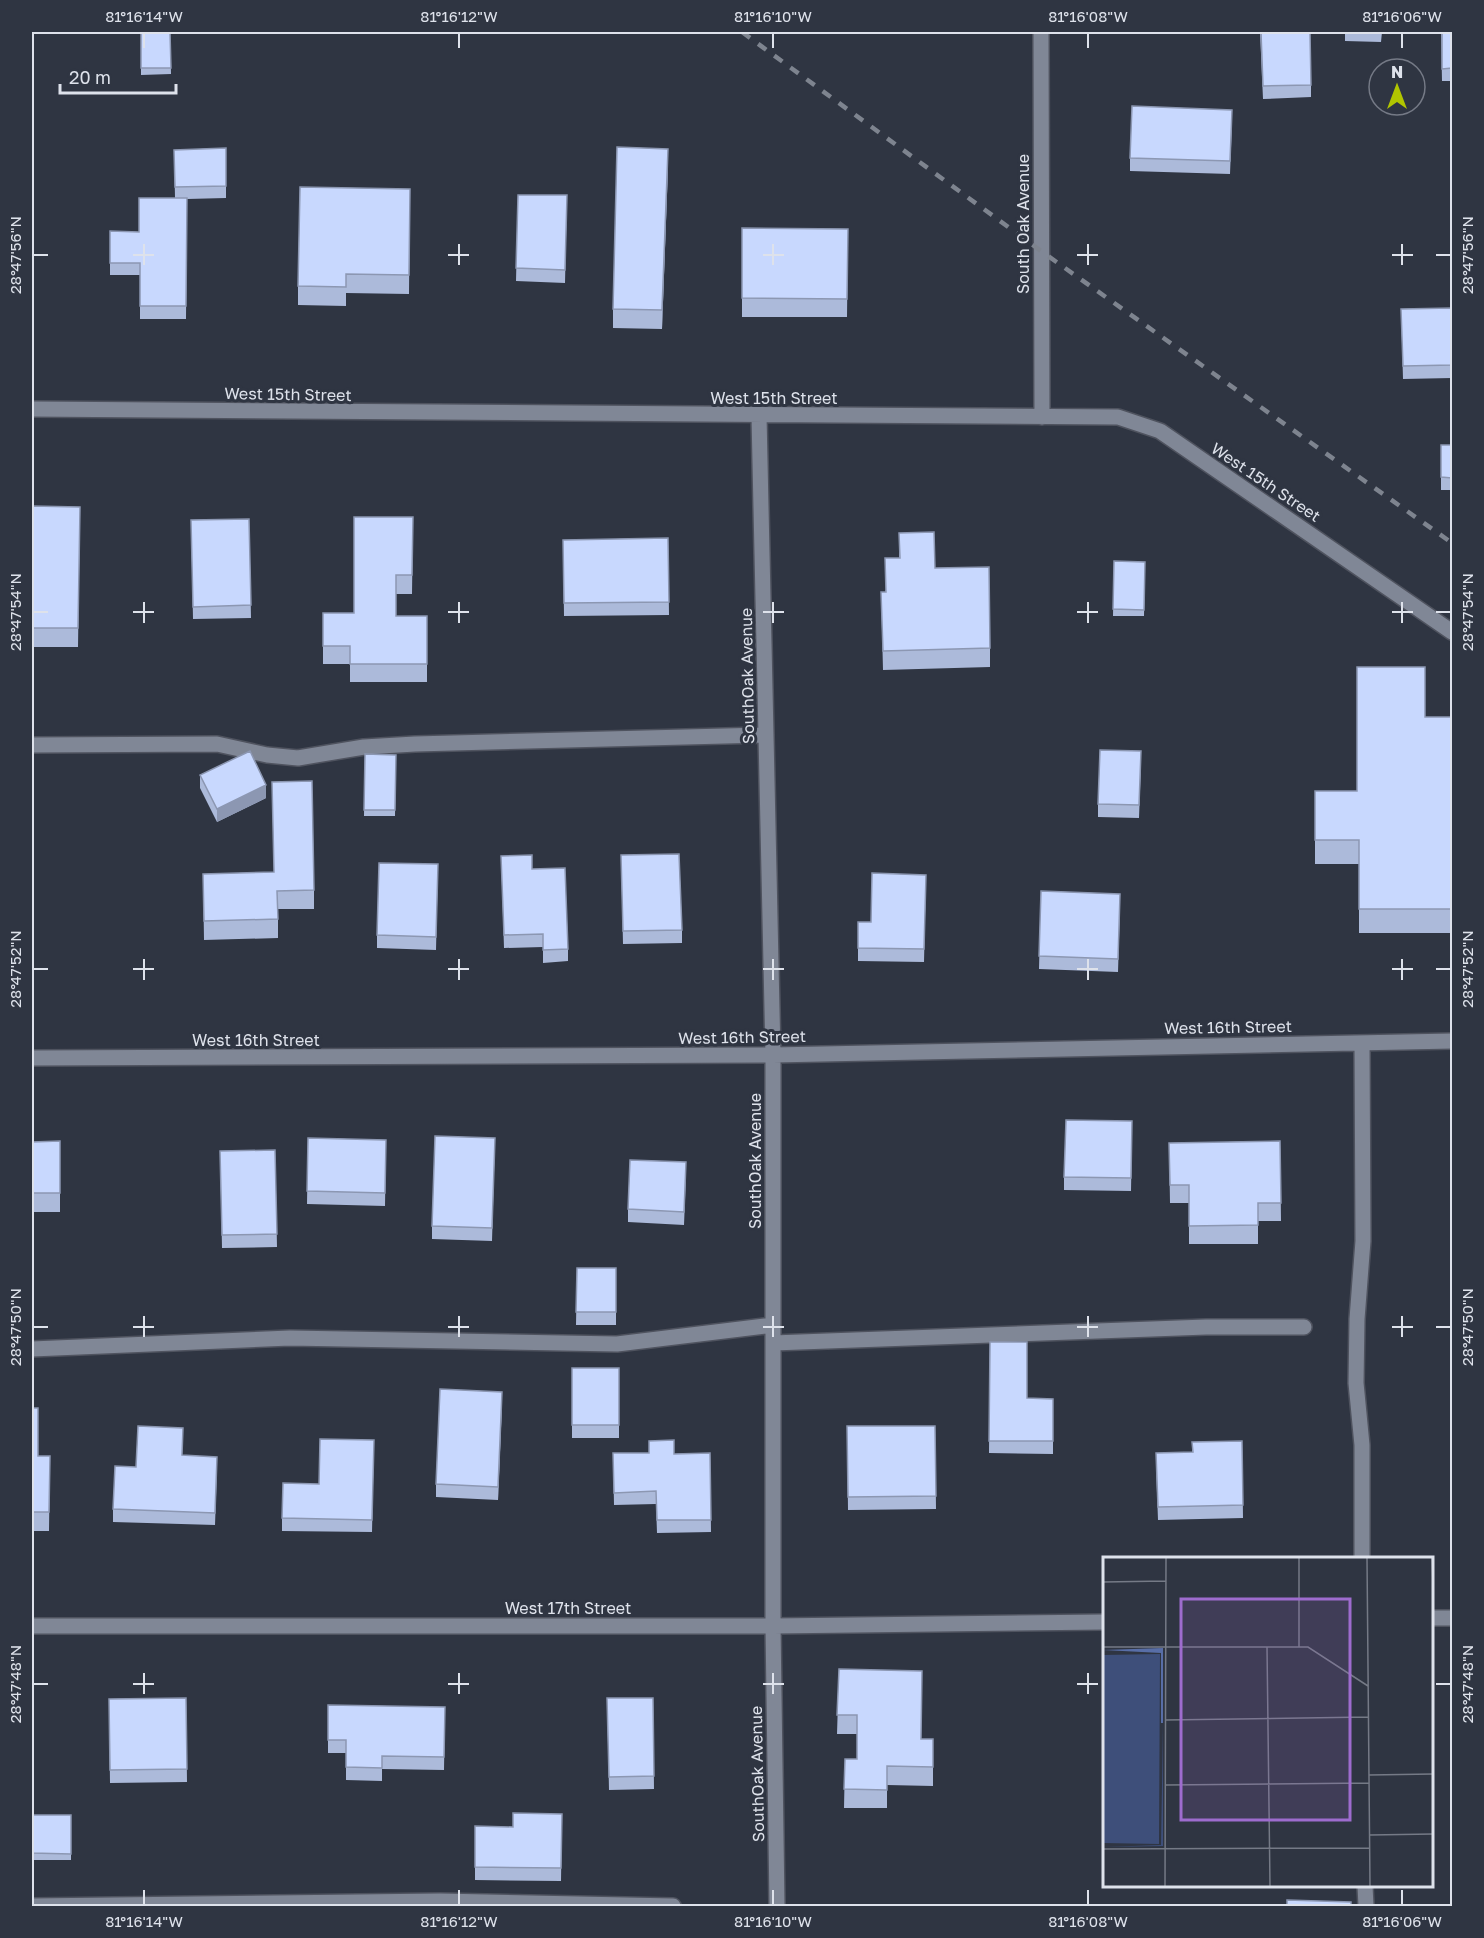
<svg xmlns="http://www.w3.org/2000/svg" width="1484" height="1938" viewBox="0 0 1484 1938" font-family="'Golos Text',sans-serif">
  <rect width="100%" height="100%" fill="#2f3542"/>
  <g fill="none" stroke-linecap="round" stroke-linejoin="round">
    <defs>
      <path id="minor" d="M 1041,32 L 1042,417
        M 32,409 L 1118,417 L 1160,431 L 1452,632
        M 759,416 L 773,1055 L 773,1626 L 777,1906
        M 32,745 L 217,744 L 267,755 L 298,758 L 364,747 L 415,744 L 766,735
        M 32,1058 L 773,1055 L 1452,1041
        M 773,1343 L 1206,1327 L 1304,1327
        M 32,1349 L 290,1338 L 617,1344 L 773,1325
        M 1362,1558 L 1362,1445 L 1356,1383 L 1357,1319 L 1363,1241 L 1362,1043
        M 1432,1618 L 1452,1618
        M 32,1626 L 773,1626 L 1104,1622
        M 1365,1886 L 1366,1906
        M 32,1906 L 440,1901 L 673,1906"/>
    </defs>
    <use href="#minor" stroke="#4f535f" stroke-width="18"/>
    <use href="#minor" stroke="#808796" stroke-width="15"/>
    <path stroke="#7e848f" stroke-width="4.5" stroke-dasharray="10 10" stroke-linecap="butt" d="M 742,32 L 1041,251 L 1452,543"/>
  </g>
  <path fill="#acbada" d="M 141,32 L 170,32 L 171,74 L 141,75 Z
    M 270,32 L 315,32 L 315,33 Z
    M 1260,32 L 1311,85 L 1311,97 L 1263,99 Z
    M 1345,32 L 1382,32 L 1381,42 L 1345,41 Z
    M 1441,32 L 1452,32 L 1452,81 L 1442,81 Z
    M 1232,122 L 1230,174 L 1130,171 L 1130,158 Z
    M 226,148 L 226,198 L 187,199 L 186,319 L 140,319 L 140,275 L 110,275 L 110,231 L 139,232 L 175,198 L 174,150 Z
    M 668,167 L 662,329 L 613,328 L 613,309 Z
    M 410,189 L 409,294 L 346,293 L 346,306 L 298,305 L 298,286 Z
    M 518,195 L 567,195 L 565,283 L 516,281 Z
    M 742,228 L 848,229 L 847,317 L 742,317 Z
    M 1452,308 L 1452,378 L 1403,379 L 1401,309 Z
    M 1441,445 L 1452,445 L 1452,490 L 1441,490 Z
    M 32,506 L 80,507 L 78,647 L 32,647 Z
    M 413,517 L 412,594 L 396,594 L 396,616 L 427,616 L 427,682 L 350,682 L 350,664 L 323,664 L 323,613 L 354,613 Z
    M 249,519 L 251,618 L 193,619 L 191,520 Z
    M 899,533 L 935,568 L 990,648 L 990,667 L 883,670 L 881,592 L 885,592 L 899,558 Z
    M 668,538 L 669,615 L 564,616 L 563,540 Z
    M 1114,561 L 1145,562 L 1144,616 L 1113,616 Z
    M 1425,717 L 1452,717 L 1452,933 L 1359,933 L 1359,864 L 1315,864 L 1315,791 L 1357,791 Z
    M 365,754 L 396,755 L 395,816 L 364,816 Z
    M 1141,764 L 1139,818 L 1098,817 L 1098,804 Z
    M 200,775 L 266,798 L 217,822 L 200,788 Z
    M 621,855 L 682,930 L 682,943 L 623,944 Z
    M 501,856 L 532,869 L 568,949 L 568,961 L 543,963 L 543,947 L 504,948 Z
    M 438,864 L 436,950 L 377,948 L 377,935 Z
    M 203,874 L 314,890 L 314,909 L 278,909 L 278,938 L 204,940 Z
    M 926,875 L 924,962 L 858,961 L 858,922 L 871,922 Z
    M 1041,891 L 1120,907 L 1118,972 L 1039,969 Z
    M 1132,1134 L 1131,1191 L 1064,1190 L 1064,1177 Z
    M 308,1138 L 386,1140 L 385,1206 L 307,1204 Z
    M 495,1138 L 492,1241 L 432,1239 L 432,1226 Z
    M 60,1141 L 60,1212 L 32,1212 L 32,1142 Z
    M 1280,1141 L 1281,1221 L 1258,1221 L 1258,1244 L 1189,1244 L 1189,1203 L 1170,1203 L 1169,1143 Z
    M 275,1150 L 277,1247 L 222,1248 L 220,1151 Z
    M 686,1175 L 684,1225 L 628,1222 L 628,1209 Z
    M 577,1268 L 616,1268 L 616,1325 L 576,1325 Z
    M 990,1342 L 1027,1398 L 1053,1399 L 1053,1454 L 989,1453 Z
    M 572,1368 L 619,1368 L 619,1438 L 572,1438 Z
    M 502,1404 L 498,1500 L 436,1497 L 436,1484 Z
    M 32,1408 L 38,1456 L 50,1456 L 49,1531 L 32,1531 Z
    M 847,1426 L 935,1426 L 936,1509 L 848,1510 Z
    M 374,1440 L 372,1532 L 282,1531 L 282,1518 L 319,1484 Z
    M 649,1441 L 674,1454 L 710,1453 L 711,1532 L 657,1533 L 656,1504 L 614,1505 L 613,1453 L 649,1453 Z
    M 1242,1441 L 1243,1518 L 1158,1520 L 1156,1466 L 1192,1452 L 1192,1442 Z
    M 183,1455 L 217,1469 L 215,1525 L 113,1522 L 113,1509 L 136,1467 Z
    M 839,1669 L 922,1739 L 933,1739 L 933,1786 L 887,1785 L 887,1808 L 844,1808 L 845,1759 L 857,1759 L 857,1734 L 837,1734 Z
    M 186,1698 L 187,1782 L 110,1783 L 109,1699 Z
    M 607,1698 L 653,1698 L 654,1789 L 609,1790 Z
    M 328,1705 L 445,1707 L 444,1770 L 382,1769 L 382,1781 L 346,1780 L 346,1753 L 328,1753 Z
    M 562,1814 L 561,1881 L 475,1880 L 475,1826 L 513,1827 Z
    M 32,1815 L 71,1815 L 71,1860 L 32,1860 Z"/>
  <path fill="#8c97b2" d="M 668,149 L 668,167 L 662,329 L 662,310 Z
    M 266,785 L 266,798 L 217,822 L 217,809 Z
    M 502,1392 L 502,1404 L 498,1500 L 498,1487 Z"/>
  <path fill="#c8d8fe" stroke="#8c97b2" stroke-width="1.5" d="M 141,32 L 170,32 L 171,68 L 141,68 Z
    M 1261,32 L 1310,32 L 1311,85 L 1263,86 Z
    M 1442,32 L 1452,32 L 1452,68 L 1442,69 Z
    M 1132,106 L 1232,110 L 1230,161 L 1130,158 Z
    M 617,147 L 668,149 L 662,310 L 613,309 Z
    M 226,148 L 226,186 L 175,187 L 174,150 Z
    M 300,187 L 410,189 L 409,275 L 346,274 L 346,287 L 298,286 Z
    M 518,195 L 567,195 L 565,270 L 516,268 Z
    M 139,198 L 187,198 L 186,306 L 140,306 L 140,263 L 110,263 L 110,231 L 139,232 Z
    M 742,228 L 848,229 L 847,299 L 742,298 Z
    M 1452,308 L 1452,365 L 1403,366 L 1401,309 Z
    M 1441,445 L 1452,445 L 1452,478 L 1441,477 Z
    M 32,506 L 80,507 L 78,628 L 32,628 Z
    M 354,517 L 413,517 L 412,575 L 396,575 L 396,616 L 427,616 L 427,664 L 350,664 L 350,646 L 323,646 L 323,613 L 354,613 Z
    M 249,519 L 251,605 L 193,607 L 191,520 Z
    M 934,532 L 935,568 L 989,567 L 990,648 L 883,651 L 881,592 L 886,592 L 885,558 L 900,558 L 899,533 Z
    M 668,538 L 669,602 L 564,603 L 563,540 Z
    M 1114,561 L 1145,562 L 1144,610 L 1113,609 Z
    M 1357,667 L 1425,667 L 1425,717 L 1452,717 L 1452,909 L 1359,909 L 1359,840 L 1315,840 L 1315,791 L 1357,791 Z
    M 1100,750 L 1141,751 L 1139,805 L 1098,804 Z
    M 250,751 L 266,785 L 217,809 L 200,775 Z
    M 365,754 L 396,755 L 395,810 L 364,810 Z
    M 312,781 L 314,890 L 277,891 L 278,919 L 204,921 L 203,874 L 274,872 L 272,782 Z
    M 679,854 L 682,930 L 623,931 L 621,855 Z
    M 532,855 L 532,869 L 565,868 L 568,949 L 543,950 L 543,934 L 504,935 L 501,856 Z
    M 379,863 L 438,864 L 436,937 L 377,935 Z
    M 872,873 L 926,875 L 924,949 L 858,948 L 858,922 L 871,922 Z
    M 1041,891 L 1120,894 L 1118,959 L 1039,956 Z
    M 1066,1120 L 1132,1121 L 1131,1178 L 1064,1177 Z
    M 435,1136 L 495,1138 L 492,1228 L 432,1226 Z
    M 308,1138 L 386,1140 L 385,1193 L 307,1191 Z
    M 60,1141 L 60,1193 L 32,1193 L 32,1142 Z
    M 1280,1141 L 1281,1203 L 1258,1203 L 1258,1225 L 1189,1226 L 1189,1185 L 1170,1185 L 1169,1143 Z
    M 275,1150 L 277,1234 L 222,1235 L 220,1151 Z
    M 630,1160 L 686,1162 L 684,1212 L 628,1209 Z
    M 577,1268 L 616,1268 L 616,1312 L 576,1312 Z
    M 990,1342 L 1027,1342 L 1027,1398 L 1053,1399 L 1053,1441 L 989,1441 Z
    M 1451,1356 L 1452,1356 L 1452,1422 Z
    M 572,1368 L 619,1368 L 619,1425 L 572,1425 Z
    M 440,1389 L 502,1392 L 498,1487 L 436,1484 Z
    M 32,1408 L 38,1408 L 38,1456 L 50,1456 L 49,1512 L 32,1512 Z
    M 138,1426 L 183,1428 L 182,1455 L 217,1457 L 215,1513 L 113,1509 L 115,1466 L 136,1467 Z
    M 847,1426 L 935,1426 L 936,1496 L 848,1497 Z
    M 320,1439 L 374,1440 L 372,1520 L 282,1518 L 283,1483 L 319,1484 Z
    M 674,1440 L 674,1454 L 710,1453 L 711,1520 L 657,1520 L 656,1491 L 614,1493 L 613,1453 L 649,1453 L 649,1441 Z
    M 1242,1441 L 1243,1505 L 1158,1507 L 1156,1453 L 1193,1452 L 1192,1442 Z
    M 839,1669 L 922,1671 L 921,1739 L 933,1739 L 933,1767 L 887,1766 L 887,1790 L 844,1789 L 845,1759 L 857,1759 L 857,1715 L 837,1715 Z
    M 186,1698 L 187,1769 L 110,1770 L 109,1699 Z
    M 607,1698 L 653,1698 L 654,1776 L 609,1777 Z
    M 328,1705 L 445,1707 L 444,1757 L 382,1756 L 382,1768 L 346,1767 L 346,1740 L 328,1740 Z
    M 513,1813 L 562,1814 L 561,1868 L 475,1867 L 475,1826 L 513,1827 Z
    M 32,1815 L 71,1815 L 71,1854 L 32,1853 Z
    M 1287,1900 L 1351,1902 L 1351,1906 L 1287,1906 Z"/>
  <path fill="none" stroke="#dee2eb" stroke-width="2" d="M 144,33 L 144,48M 459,33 L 459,48M 773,33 L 773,48M 1088,33 L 1088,48M 1402,33 L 1402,48M 144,244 L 144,265M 459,244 L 459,265M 773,244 L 773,265M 1088,244 L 1088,265M 1402,244 L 1402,265M 33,255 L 48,255M 133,255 L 154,255M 448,255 L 469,255M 763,255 L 784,255M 1077,255 L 1098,255M 1392,255 L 1413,255M 1436,255 L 1451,255M 144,602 L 144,623M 459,602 L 459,623M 773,602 L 773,623M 1088,602 L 1088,623M 1402,602 L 1402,623M 33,612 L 48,612M 133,612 L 154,612M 448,612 L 469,612M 763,612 L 784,612M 1077,612 L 1098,612M 1392,612 L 1413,612M 1436,612 L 1451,612M 144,959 L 144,980M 459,959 L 459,980M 773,959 L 773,980M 1088,959 L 1088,980M 1402,959 L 1402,980M 33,969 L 48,969M 133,969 L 154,969M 448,969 L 469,969M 763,969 L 784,969M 1077,969 L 1098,969M 1392,969 L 1413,969M 1436,969 L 1451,969M 144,1316 L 144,1337M 459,1316 L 459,1337M 773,1316 L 773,1337M 1088,1316 L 1088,1337M 1402,1316 L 1402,1337M 33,1327 L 48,1327M 133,1327 L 154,1327M 448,1327 L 469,1327M 763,1327 L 784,1327M 1077,1327 L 1098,1327M 1392,1327 L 1413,1327M 1436,1327 L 1451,1327M 144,1673 L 144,1694M 459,1673 L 459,1694M 773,1673 L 773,1694M 1088,1673 L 1088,1694M 33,1684 L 48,1684M 133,1684 L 154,1684M 448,1684 L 469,1684M 763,1684 L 784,1684M 1077,1684 L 1098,1684M 1436,1684 L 1451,1684M 144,1890 L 144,1905M 459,1890 L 459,1905M 773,1890 L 773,1905M 1088,1890 L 1088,1905M 1402,1890 L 1402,1905"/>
  <g text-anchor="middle" stroke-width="6" stroke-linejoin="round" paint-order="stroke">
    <g font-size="16" fill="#dee2eb" stroke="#2f3542">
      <text transform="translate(1023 224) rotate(-90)" y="6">South Oak Avenue</text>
      <text transform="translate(288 394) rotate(1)" y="6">West 15th Street</text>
      <text x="774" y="404">West 15th Street</text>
      <text transform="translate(1266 482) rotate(34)" y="6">West 15th Street</text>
      <text transform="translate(747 676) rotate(-91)" y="6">SouthOak Avenue</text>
      <text transform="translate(1228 1027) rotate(-1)" y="6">West 16th Street</text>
      <text transform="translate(742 1037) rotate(-1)" y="6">West 16th Street</text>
      <text x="256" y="1046">West 16th Street</text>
      <text transform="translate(755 1161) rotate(-90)" y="6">SouthOak Avenue</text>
      <text x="568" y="1614">West 17th Street</text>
      <text transform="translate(757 1774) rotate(-91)" y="6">SouthOak Avenue</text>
    </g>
  </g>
  <g transform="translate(1103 1557)">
    <rect width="330" height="330" fill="#2f3542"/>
    <path d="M 57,97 L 56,287 L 0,286 L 0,98 ZM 60,166 L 60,289 L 0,290 L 58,288 Z" fill="#3e4f7a"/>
    <path d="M 60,91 L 60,166 L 58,166 L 58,96 L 0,93 Z" fill="#586ea7"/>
    <path fill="none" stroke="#757a86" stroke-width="1.5" d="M 196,1 L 196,90M 264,1 L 267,329M 329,1 L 330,27M 0,25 L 63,24M 0,90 L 205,90 L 265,129M 164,90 L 167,329M 62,163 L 265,160M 266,218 L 330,217M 63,228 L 266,226M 267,278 L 330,277M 0,292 L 267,291M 62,329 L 63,1"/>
    <path fill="#9e6cce" fill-opacity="0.15" stroke="#9e6cce" stroke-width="3" d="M 78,42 L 247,42 L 247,263 L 78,263 Z"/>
    <rect width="330" height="330" fill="none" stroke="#dee2eb" stroke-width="3"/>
  </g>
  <rect width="1484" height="1938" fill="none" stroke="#2f3542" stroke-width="66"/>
  <g transform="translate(1397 87)"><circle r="28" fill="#2f3542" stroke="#757a86" stroke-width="1.5"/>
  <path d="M0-4.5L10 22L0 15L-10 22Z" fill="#b1c500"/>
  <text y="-9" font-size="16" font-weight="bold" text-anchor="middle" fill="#dee2eb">N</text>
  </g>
  <path d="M60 84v9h116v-9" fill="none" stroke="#dee2eb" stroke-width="3"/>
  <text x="69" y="84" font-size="18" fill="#dee2eb" stroke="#2f3542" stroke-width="4.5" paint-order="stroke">20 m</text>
  <rect x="33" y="33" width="1418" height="1872" fill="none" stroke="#dee2eb" stroke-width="2"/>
  <g font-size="15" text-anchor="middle" fill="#dee2eb">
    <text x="144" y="22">81°16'14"W</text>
    <text x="459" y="22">81°16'12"W</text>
    <text x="773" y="22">81°16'10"W</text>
    <text x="1088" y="22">81°16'08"W</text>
    <text x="1402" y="22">81°16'06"W</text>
    <text transform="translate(16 255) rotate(-90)" y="5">28°47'56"N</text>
    <text transform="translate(1468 255) rotate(-90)" y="5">28°47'56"N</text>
    <text transform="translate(16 612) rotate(-90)" y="5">28°47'54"N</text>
    <text transform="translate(1468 612) rotate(-90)" y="5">28°47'54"N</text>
    <text transform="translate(16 969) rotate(-90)" y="5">28°47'52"N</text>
    <text transform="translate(1468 969) rotate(-90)" y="5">28°47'52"N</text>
    <text transform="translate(16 1327) rotate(-90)" y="5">28°47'50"N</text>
    <text transform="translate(1468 1327) rotate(-90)" y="5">28°47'50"N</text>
    <text transform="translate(16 1684) rotate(-90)" y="5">28°47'48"N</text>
    <text transform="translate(1468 1684) rotate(-90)" y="5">28°47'48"N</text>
    <text x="144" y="1927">81°16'14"W</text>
    <text x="459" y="1927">81°16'12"W</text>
    <text x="773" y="1927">81°16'10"W</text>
    <text x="1088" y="1927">81°16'08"W</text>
    <text x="1402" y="1927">81°16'06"W</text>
  </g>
</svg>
